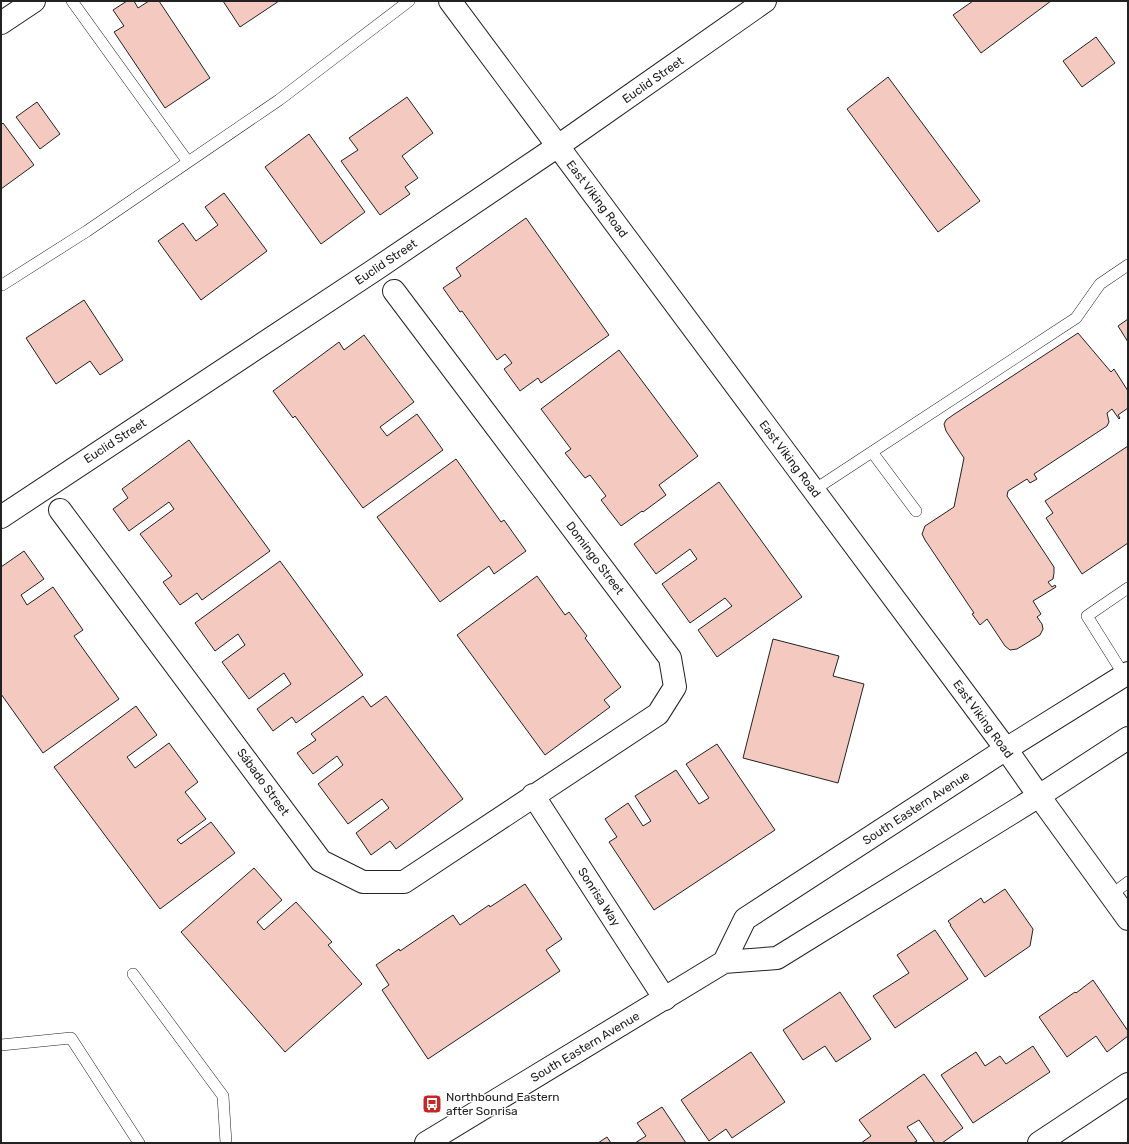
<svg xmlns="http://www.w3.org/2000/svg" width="1129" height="1144" viewBox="0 0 1129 1144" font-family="Rubik,sans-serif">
  <rect width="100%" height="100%" fill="#fff"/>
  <path fill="#f3c9c0" stroke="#222" d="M 127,1 L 134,1 L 138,8 L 149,1 L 159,1 L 210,78 L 165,108 L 114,32 L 124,26 L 113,10 Z
    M 223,1 L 279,1 L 240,27 Z
    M 973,1 L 1051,1 L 981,53 L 953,15 Z
    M 1096,37 L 1115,63 L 1082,87 L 1063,61 Z
    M 888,77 L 980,201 L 938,232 L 847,109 Z
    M 407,97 L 433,133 L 402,156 L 418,178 L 405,187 L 410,194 L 380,215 L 341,161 L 358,150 L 349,138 Z
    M 37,102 L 60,134 L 40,149 L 16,117 Z
    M 3,123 L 34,165 L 1,189 L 1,125 Z
    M 309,134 L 365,212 L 321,244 L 265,167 Z
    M 224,193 L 267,251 L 201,300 L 158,241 L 183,223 L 196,241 L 218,225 L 205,207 Z
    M 526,218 L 609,335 L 541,383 L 538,378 L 520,391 L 504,369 L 512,363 L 505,354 L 497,360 L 462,311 L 460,312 L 443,288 L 461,276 L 456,268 Z
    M 84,300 L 123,360 L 100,375 L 90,361 L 56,384 L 26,338 Z
    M 1128,319 L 1128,342 L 1118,326 Z
    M 1078,333 L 1111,372 L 1114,369 L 1128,391 L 1128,408 L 1118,415 L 1120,418 L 1119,419 L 1112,409 L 1107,413 L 1109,422 L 1107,426 L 1034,474 L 1037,479 L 1030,483 L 1027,479 L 1008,491 L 1007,496 L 1054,567 L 1054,573 L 1053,579 L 1048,582 L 1052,587 L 1055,585 L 1056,587 L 1033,601 L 1041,614 L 1037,617 L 1042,624 L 1043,629 L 1040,635 L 1017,649 L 1010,650 L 1005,646 L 987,619 L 980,625 L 972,614 L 974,613 L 925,540 L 922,534 L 925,526 L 954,507 L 964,458 L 946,431 L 944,424 L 946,420 L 953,415 Z
    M 364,335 L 414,402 L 380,427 L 387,436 L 417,414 L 443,450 L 363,508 L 295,416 L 293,418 L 273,391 L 339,342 L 344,350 Z
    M 619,350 L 698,456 L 659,485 L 666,495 L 643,512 L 642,511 L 621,526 L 601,500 L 606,496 L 590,475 L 585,478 L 565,453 L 571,449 L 541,409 Z
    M 189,440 L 270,551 L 202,600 L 197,593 L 180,605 L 163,582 L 172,576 L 140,534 L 174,509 L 169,502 L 129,531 L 113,509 L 128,498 L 122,489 Z
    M 1128,446 L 1128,543 L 1082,574 L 1046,518 L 1053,513 L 1045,501 Z
    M 456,459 L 501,522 L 504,520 L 526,551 L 494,574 L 489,566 L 440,602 L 377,517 Z
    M 719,482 L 802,597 L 717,657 L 698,630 L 732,606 L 725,598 L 690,623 L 662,584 L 697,559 L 690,549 L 656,574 L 634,544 Z
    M 24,551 L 44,579 L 21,595 L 27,605 L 53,587 L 83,630 L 74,636 L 119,699 L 43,753 L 1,694 L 1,567 Z
    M 280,561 L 363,675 L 296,723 L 292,717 L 273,731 L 257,709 L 291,684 L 284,673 L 249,699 L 222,662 L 245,645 L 238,634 L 215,651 L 195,623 Z
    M 537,576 L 565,615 L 569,612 L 587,636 L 585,638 L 621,687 L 604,700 L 610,707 L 545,755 L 457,635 Z
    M 773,639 L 839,656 L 833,676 L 864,684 L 838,783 L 743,758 Z
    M 363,696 L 371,707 L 386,696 L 463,799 L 396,849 L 390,841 L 371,855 L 356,833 L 389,808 L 382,799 L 348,824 L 318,784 L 343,765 L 337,756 L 313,774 L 297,753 L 316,740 L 311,734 Z
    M 136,706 L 157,735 L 127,757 L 135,768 L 169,743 L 198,782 L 185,792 L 206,819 L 177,840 L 181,844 L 211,822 L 235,853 L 160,909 L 54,767 Z
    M 717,744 L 775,830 L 654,910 L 609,842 L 617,837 L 605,819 L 628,803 L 643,826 L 651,821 L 635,796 L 676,770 L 699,804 L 709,798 L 686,764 Z
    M 254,868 L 282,900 L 257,922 L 264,930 L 296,902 L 332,942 L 328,945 L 362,984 L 285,1052 L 181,932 Z
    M 525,884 L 562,939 L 546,950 L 560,971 L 428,1059 L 382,990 L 389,985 L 376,965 L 399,949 L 400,951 L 453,915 L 460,925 L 489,905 L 490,907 Z
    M 1005,889 L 1033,929 L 1030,946 L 985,977 L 950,925 L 951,925 L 948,921 L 981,898 L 984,903 Z
    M 935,930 L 968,979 L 895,1028 L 873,996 L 909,973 L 897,955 Z
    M 1093,980 L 1128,1031 L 1128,1036 L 1107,1052 L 1096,1036 L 1067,1057 L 1039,1017 L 1075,992 L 1076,993 Z
    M 840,992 L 871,1039 L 836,1062 L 825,1046 L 803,1060 L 783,1030 Z
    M 1033,1046 L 1050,1072 L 973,1123 L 941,1075 L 976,1052 L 985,1066 L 1000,1056 L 1006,1064 Z
    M 751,1052 L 785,1102 L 732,1138 L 726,1129 L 709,1141 L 681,1100 Z
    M 924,1074 L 963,1128 L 942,1143 L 935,1143 L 919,1120 L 907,1127 L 917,1141 L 913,1143 L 861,1143 L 871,1136 L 859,1120 Z
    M 662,1107 L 686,1143 L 635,1143 L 646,1136 L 637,1123 Z
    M 607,1137 L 611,1143 L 598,1143 Z"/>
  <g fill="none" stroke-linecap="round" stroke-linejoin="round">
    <defs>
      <path id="service" d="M 72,1 L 188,162
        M 2,285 L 87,231 L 279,100 L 409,1
        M 872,452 L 916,511
        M 814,490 L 1076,318 L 1100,284 L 1128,265
        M 1124,675 L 1087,616 L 1128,588
        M 1111,895 L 1128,882
        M 133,974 L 223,1096 L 226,1143
        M 1,1045 L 71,1038 L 139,1143"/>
      <path id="minor" d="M 1,23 L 34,1
        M 60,510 L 321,861 L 363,882 L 404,882 L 658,714 L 675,687 L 670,658 L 394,291
        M 1,517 L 376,269 L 558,146 L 765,1
        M 1006,749 L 1039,796
        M 533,795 L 665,999
        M 1039,1143 L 1128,1084"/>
      <path id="tertiary" d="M 450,1 L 1006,749
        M 1039,796 L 1128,919"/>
      <path id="primary" d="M 724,962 L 745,919 L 1006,749 L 1128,673
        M 426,1143 L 724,962 L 777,958 L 1039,796 L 1128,738"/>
    </defs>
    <use href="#service" stroke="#222" stroke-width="12"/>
    <use href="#minor" stroke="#222" stroke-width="24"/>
    <use href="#tertiary" stroke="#222" stroke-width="24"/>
    <use href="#primary" stroke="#222" stroke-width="24"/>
    <use href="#service" stroke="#fff" stroke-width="11"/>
    <use href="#minor" stroke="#fff" stroke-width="22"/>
    <use href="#tertiary" stroke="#fff" stroke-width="22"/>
    <use href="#primary" stroke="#fff" stroke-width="22"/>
  </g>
  <defs>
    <symbol id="bus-square" viewBox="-11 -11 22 22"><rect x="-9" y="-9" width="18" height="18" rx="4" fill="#c62828" stroke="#fff"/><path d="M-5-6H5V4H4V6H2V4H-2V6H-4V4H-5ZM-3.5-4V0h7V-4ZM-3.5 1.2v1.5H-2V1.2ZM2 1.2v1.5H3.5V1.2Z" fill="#fff"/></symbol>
  </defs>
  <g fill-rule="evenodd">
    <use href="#bus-square" x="421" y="1093" width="22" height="22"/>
  </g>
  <g text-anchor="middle" stroke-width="3" stroke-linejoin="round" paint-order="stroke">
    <g font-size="12" fill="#222" stroke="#fff">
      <text transform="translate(653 80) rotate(-35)" y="4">Euclid Street</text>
      <text transform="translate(597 199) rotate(53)" y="4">East Viking Road</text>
      <text transform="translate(386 262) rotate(-34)" y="4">Euclid Street</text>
      <text transform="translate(115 441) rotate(-33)" y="4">Euclid Street</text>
      <text transform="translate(790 459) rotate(53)" y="4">East Viking Road</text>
      <text transform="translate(595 558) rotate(53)" y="4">Domingo Street</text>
      <text transform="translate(983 719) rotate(54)" y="4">East Viking Road</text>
      <text transform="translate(263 782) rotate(54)" y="4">Sábado Street</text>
      <text transform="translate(916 808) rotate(-33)" y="4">South Eastern Avenue</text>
      <text transform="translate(599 897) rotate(57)" y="4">Sonrisa Way</text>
      <text transform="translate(585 1047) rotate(-31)" y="4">South Eastern Avenue</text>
    </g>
    <g font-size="12" fill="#222" stroke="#fff" text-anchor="start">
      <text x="446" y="1101">Northbound Eastern<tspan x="446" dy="14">after Sonrisa</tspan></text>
    </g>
  </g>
  <rect width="1129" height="1144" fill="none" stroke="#222222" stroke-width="4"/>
</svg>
